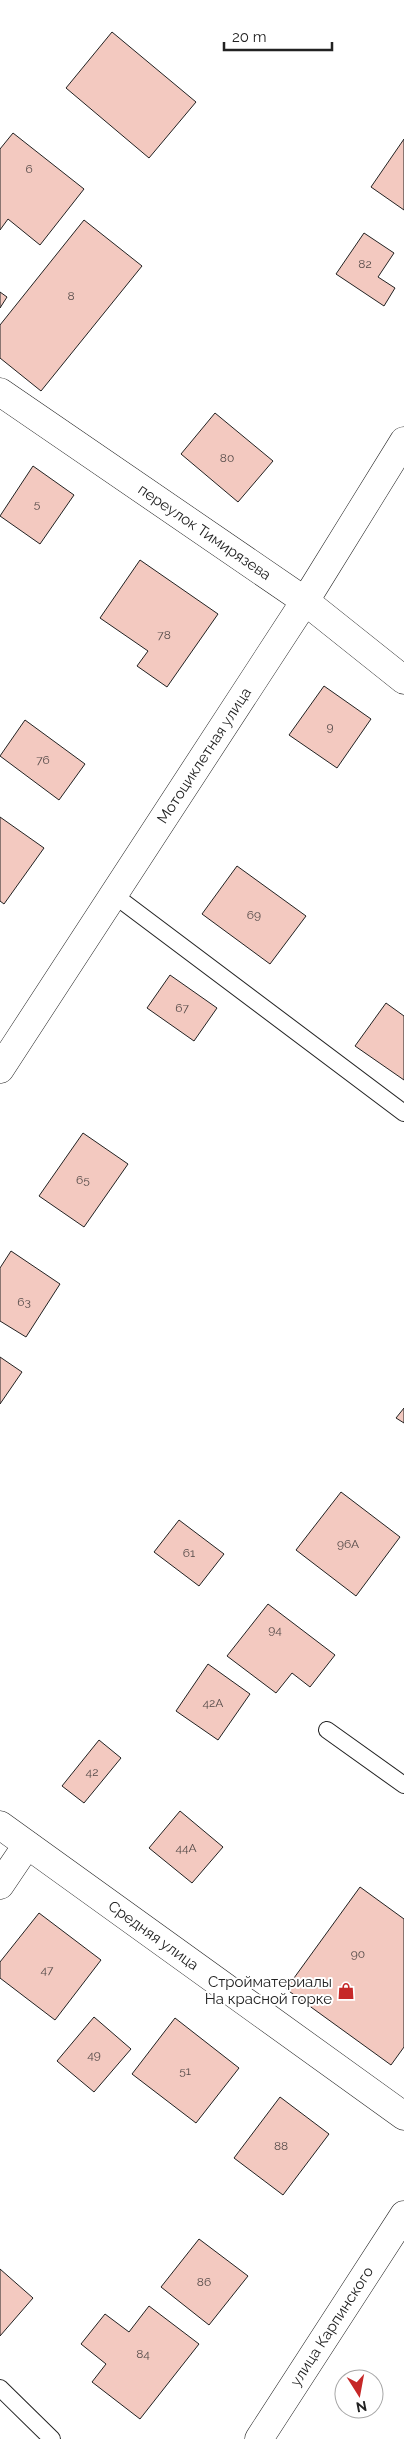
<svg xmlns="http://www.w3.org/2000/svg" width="404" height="2439" font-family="Raleway,sans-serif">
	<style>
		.building { fill: #f3c9c0; stroke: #222 }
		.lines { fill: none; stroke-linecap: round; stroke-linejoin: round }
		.lane-casing { stroke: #222; stroke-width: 18 }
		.street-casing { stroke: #222; stroke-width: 29 }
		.primary-casing { stroke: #222; stroke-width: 29 }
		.lane { stroke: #fff; stroke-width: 16 }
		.street { stroke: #fff; stroke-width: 28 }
		.primary { stroke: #fff; stroke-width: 28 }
		.labels { text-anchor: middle; stroke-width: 4; stroke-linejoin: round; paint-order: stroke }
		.number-label { font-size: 12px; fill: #564c4a }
		.street-label { font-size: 15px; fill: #222; stroke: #fff }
		.poi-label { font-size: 15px; fill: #222; stroke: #fff; text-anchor: end }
	</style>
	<rect width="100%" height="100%" fill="#fff"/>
	<g class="building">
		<path d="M 112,32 L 196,102 L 149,158 L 66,88 Z"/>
		<path d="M 13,133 L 84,189 L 40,245 L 8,219 L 0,230 L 0,149 Z"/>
		<path d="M 404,139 L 404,210 L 371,187 Z"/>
		<path d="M 84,220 L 142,266 L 41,391 L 0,358 L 0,325 Z"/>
		<path d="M 364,233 L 394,253 L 378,277 L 395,288 L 384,306 L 336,274 Z"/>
		<path d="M 0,292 L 7,297 L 0,308 Z"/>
		<path d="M 215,413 L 273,461 L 238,502 L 181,454 Z"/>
		<path d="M 33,466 L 74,495 L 40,544 L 0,516 Z"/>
		<path d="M 140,560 L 218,614 L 167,687 L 137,666 L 148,651 L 100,618 Z"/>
		<path d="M 324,686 L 371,719 L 337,768 L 289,735 Z"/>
		<path d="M 25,720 L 85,764 L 59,800 L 0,756 Z"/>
		<path d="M 0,817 L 44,848 L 4,904 L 0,901 Z"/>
		<path d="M 237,866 L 306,916 L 270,964 L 202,914 Z"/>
		<path d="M 170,975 L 217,1008 L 194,1041 L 147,1008 Z"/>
		<path d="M 386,1003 L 404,1016 L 404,1080 L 355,1046 Z"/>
		<path d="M 83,1133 L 128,1164 L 84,1227 L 39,1196 Z"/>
		<path d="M 11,1251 L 60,1284 L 26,1337 L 0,1321 L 0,1268 Z"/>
		<path d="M 0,1357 L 22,1372 L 0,1404 Z"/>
		<path d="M 404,1408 L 404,1423 L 396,1418 Z"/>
		<path d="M 341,1492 L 400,1537 L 356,1596 L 296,1550 Z"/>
		<path d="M 179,1520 L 224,1554 L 199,1586 L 154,1552 Z"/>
		<path d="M 268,1604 L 335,1655 L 310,1687 L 292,1673 L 276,1693 L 227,1656 Z"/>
		<path d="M 208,1664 L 250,1694 L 218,1740 L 176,1711 Z"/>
		<path d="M 99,1740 L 121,1758 L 84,1803 L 62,1786 Z"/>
		<path d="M 180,1811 L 223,1847 L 192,1883 L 149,1848 Z"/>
		<path d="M 360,1887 L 404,1919 L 404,2047 L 391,2065 L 286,1989 Z"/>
		<path d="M 39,1913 L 101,1960 L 55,2020 L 0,1978 L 0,1962 Z"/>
		<path d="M 94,2017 L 131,2049 L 94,2092 L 57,2061 Z"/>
		<path d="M 175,2018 L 239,2068 L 196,2123 L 132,2074 Z"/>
		<path d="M 280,2097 L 329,2134 L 283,2195 L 234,2158 Z"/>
		<path d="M 199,2239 L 248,2276 L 209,2325 L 161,2287 Z"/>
		<path d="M 0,2269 L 33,2298 L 0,2336 Z"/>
		<path d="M 149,2306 L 199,2344 L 140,2419 L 92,2382 L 106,2364 L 81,2344 L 105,2314 L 129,2332 Z"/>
	</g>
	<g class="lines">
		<g class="lane-casing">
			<g id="lane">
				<path d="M 114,895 L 404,1113"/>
				<path d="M 327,1730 L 404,1785"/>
				<path d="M 0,2388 L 52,2439"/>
			</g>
		</g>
		<g class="street-casing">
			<g id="street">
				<path id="s1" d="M 0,392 L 305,601 L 404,680"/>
				<path id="s2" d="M 0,1069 L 305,601 L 404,441"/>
				<path id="s3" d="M 0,1825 L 404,2116"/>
				<path d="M 0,1885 L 27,1845"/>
			</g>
		</g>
		<g class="primary-casing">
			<g id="primary">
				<path id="s4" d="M 259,2439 L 404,2215"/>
			</g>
		</g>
		<use href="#lane" class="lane"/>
		<use href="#street" class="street"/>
		<use href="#primary" class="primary"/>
	</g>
	<defs>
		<g id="shop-bare" transform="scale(1.35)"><path d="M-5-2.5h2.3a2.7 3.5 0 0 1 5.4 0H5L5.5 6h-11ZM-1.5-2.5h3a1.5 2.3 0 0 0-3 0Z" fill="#c62828" stroke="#fff" stroke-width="2.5" paint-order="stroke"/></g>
	</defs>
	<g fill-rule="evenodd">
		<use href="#shop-bare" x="346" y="1991"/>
	</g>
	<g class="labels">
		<g class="number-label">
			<text x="29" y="173">6</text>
			<text x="365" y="268">82</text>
			<text x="71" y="300">8</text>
			<text x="227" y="462">80</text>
			<text x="37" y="508">5</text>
			<text x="164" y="639">78</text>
			<text x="330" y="731">9</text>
			<text x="43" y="764">76</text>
			<text x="254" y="919">69</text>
			<text x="182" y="1012">67</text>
			<text x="83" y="1184">65</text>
			<text x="24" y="1306">63</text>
			<text x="348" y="1548">96А</text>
			<text x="189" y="1557">61</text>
			<text x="275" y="1634">94</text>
			<text x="213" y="1707">42А</text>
			<text x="92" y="1776">42</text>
			<text x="186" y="1852">44А</text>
			<text x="358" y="1958">90</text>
			<text x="47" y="1974">47</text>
			<text x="94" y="2059">49</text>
			<text x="185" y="2075">51</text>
			<text x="281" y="2150">88</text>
			<text x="204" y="2286">86</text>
			<text x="143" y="2358">84</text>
		</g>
		<g class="street-label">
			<text dy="5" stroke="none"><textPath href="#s1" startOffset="248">переулок Тимирязева</textPath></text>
			<text dy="5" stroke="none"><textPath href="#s2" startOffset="374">Мотоциклетная улица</textPath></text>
			<text dy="5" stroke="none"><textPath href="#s3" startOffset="189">Средняя улица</textPath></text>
			<text dy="5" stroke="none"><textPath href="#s4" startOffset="134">улица Карпинского</textPath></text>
		</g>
		<g class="poi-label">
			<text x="332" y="1987">Стройматериалы<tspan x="332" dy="17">На красной горке</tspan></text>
		</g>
	</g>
	<g transform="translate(359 2394) rotate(169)"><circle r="24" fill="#ffffff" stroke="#a7a7a7"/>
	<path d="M0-4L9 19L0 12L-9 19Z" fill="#c62828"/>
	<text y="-8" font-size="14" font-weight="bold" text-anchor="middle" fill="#222222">N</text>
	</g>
	<path d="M224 42v8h108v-8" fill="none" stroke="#222222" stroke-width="2.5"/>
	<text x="232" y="42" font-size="15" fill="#222222" stroke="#ffffff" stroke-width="4" paint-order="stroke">20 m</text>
</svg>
